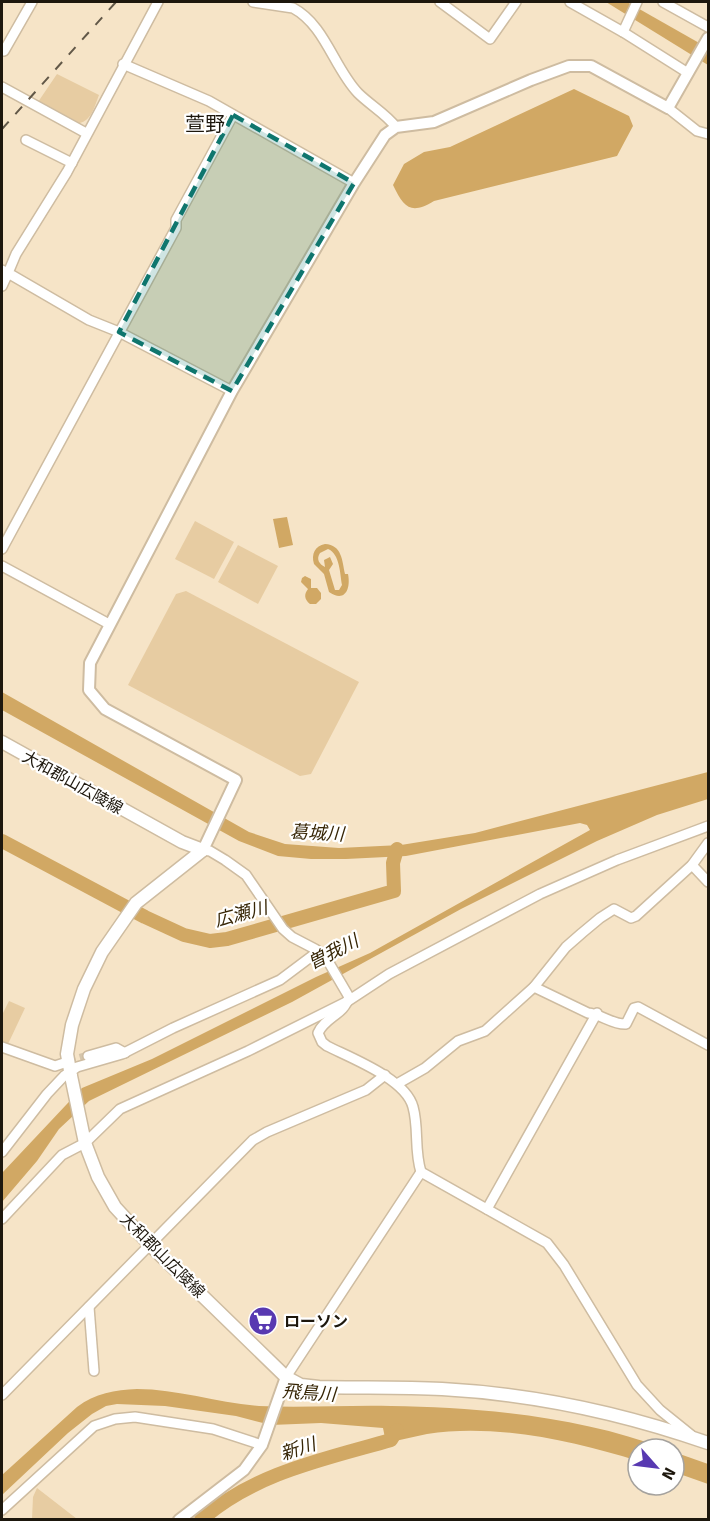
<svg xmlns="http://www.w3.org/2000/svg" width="710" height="1521" font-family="Signika,'Noto Sans JP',sans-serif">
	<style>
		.green { fill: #e7cca2 }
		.water { fill: #d1a864; fill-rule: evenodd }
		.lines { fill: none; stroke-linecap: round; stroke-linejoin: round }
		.river { stroke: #d1a864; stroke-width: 14 }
		.minor-tunnel { stroke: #d5c5ab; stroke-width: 9; stroke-dasharray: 9 4.5; stroke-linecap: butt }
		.minor-casing { stroke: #cebca1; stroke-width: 12 }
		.tertiary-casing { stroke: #cebca1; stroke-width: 14 }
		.secondary-casing { stroke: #cebca1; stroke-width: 15 }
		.minor { stroke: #fff; stroke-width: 9 }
		.tertiary { stroke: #fff; stroke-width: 10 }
		.secondary { stroke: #fff; stroke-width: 12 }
		.rail { stroke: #625848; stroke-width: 2; stroke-dasharray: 10 10; stroke-linecap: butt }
		.marked { fill: #0f766e; fill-opacity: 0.2; stroke: #0f766e; stroke-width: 4.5; stroke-dasharray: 12 8; stroke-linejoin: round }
		.labels { text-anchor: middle; stroke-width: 4.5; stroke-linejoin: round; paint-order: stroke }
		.street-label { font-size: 16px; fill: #1d170d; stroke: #fff }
		.poi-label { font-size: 16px; font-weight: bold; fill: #1d170d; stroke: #fff; text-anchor: start }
		.water-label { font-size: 18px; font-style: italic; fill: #372606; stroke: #fff }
		.quarter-label { font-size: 20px; fill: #1d170d; stroke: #fff }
	</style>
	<rect width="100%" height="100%" fill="#f6e4c7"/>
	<g class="green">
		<path d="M 57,74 L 99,95 C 94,108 90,126 73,123 L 38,102 Z"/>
		<path d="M 195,521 L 234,542 L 214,579 L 175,559 Z"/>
		<path d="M 238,545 L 278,566 L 258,604 L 218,582 Z"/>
		<path d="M 186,591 L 359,682 L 311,774 L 300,776 L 128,685 L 176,594 Z"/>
		<path d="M 9,1001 L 25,1008 L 8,1044 L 2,1042 L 2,1015 Z"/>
		<path d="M 37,1488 L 77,1519 L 78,1519 L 32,1519 L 33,1497 Z"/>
	</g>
	<g class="water">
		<path d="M 606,2 L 627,2 L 708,48 L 708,65 Z"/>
		<path d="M 574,89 L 629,116 L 633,126 L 617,156 L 434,201 C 411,215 404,208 393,185 L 404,164 L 424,152 L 450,147 Z"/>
		<path d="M 287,517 L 293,545 L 279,548 L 273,519 Z"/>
		<path d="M 325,544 C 342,545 342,560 345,574 L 348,574 C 351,589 345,603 329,592 L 324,574 L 314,564 C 311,554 315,546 325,544 ZM 328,549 C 340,554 340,574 342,585 L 339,590 L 335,590 L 329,570 L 333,564 L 330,557 L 324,560 L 325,567 C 319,564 316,559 320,553 Z"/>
		<path d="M 305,576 L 311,579 L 311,588 L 317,588 L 321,593 L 321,599 L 316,604 L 310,604 C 304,599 304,594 308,589 L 301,582 L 302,578 Z"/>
		<path d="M 2,692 L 249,832 L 285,844 L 339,848 L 401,845 L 475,833 L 708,772 L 708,799 L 657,815 L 597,841 L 461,909 L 292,1002 L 89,1101 L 59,1129 L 37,1161 L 2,1202 L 2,1173 L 82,1088 L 152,1059 L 316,977 L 370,953 L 590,830 L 587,825 L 580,823 L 406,856 L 346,859 L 311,859 L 278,856 L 239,841 L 2,710 Z"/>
		<path d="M 137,1389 C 178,1389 218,1403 259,1406 C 303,1408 347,1405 391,1406 C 479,1407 583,1417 665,1449 L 638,1449 L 638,1461 C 574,1441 494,1423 427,1434 C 413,1437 400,1440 386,1443 L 383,1428 L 321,1423 L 271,1425 L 236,1416 L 165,1406 L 117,1404 L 106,1406 L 92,1414 L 68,1433 L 2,1495 L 2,1475 L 77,1407 C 95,1393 115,1390 137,1389 Z"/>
		<path d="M 674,1452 L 708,1464 L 708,1484 L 674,1472 Z"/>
	</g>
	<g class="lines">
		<g class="river">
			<path d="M 2,841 L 145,917 L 184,935 L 210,941 L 227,939 L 394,891 L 393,863 L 397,849"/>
			<path d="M 201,1520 C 254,1473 325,1459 391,1440 L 397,1430"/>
		</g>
		<path class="minor-tunnel" d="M 67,1062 L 88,1056"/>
		<g class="minor-casing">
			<g id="minor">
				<path d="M 158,2 L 67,172 L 16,254 L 8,273 L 89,320 L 119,332 L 232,391"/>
				<path d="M 253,2 L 293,8 C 325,25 334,68 358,93 C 370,105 385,113 396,127"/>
				<path d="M 440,2 L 490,39 L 516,2"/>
				<path d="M 570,2 L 623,32 L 688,73"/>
				<path d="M 663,2 L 708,27"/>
				<path d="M 623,32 L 637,2"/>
				<path d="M 4,51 L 32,2"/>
				<path d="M 123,64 L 209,101 L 354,183"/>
				<path d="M 2,87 L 86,133"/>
				<path d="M 668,108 L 697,131 L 708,134"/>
				<path d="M 26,140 L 72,163"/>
				<path d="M 2,270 L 8,273 L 2,286"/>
				<path d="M 2,549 L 176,228 L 176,220 L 233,115"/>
				<path d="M 2,566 L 109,624"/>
				<path d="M 203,850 L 210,851 L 225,860 L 246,875 L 283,929 L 292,937 L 315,949 L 325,956 L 349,997 C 344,1015 325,1017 318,1033 L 322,1042 L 327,1046 C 351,1058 406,1079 413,1107 C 419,1128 414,1150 421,1172"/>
				<path d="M 692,865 L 708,882"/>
				<path d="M 534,987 L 588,1013 C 601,1014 613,1025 626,1024 L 634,1008 L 638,1007 L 708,1045"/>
				<path d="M 2,1047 L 55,1066 L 67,1062"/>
				<path d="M 88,1056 L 116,1048 L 125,1053"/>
				<path d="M 397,1084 L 425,1068 L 458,1041 L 485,1031 L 534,987 L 566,947 L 582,933 L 600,918 L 614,909 L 631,918 L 636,916 L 692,865 L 708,843"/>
				<path d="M 2,1152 L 47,1094 L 64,1076 L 77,1067 L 122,1054 L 173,1028 L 280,980 L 312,956 L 325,956"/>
				<path d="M 487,1209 L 597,1013"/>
				<path d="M 2,1219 L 62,1155 L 85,1143 L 120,1109 L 248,1051 L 348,1001 L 389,974 L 540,894 L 617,860 L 708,826"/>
				<path d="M 89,1307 L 94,1371"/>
				<path d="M 286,1377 L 421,1172 L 547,1243 L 564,1265 L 637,1385 L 660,1410 L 691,1435"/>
				<path d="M 2,1395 L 253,1140 L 267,1132 L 366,1090 L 385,1075"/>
				<path d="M 2,1510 L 94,1426 L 115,1419 L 135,1417 L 213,1429 L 262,1445"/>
			</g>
		</g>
		<g class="tertiary-casing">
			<g id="tertiary">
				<path d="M 203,850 L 236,780 L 105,709 L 89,690 L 90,663 L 232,391 L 354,183 L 385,135 L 396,127 L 434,122 L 531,80 L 569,66 L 591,66 L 668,108 L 708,38"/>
				<path d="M 179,1520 L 244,1470 L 262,1445 L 286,1377"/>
			</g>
		</g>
		<g class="secondary-casing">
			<g id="secondary">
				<path d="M 2,742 L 182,842 L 203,850"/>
				<path d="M 203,850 L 136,903 L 102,952 L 84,989 L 72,1025 L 67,1054 L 71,1076 L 85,1143 L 98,1177 L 115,1207 L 150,1245 L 286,1377 L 301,1385 L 319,1387 C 360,1388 401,1387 442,1389 C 533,1394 622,1413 708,1443"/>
			</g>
		</g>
		<use href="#minor" class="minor"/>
		<use href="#tertiary" class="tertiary"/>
		<use href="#secondary" class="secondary"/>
		<path class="rail" d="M 2,129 L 116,2"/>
	</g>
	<path class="marked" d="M 233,115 L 354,183 L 232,391 L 119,332 Z"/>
	<defs>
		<g id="supermarket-disc" transform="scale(1.5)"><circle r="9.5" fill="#5839b1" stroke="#fff"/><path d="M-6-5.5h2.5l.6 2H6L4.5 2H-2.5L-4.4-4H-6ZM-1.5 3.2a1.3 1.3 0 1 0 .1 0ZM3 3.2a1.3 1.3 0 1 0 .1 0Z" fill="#fff"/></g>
	</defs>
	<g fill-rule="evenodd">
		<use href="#supermarket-disc" x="263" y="1321"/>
	</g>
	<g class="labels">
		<g class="street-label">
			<text transform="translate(73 782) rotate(29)" y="6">大和郡山広陵線</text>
			<text transform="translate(163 1255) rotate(45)" y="6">大和郡山広陵線</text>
		</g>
		<g class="poi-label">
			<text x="284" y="1327">ローソン</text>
		</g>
		<g class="water-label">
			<text transform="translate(317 833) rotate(3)" y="6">葛城川</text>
			<text transform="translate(241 914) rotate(-15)" y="6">広瀬川</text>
			<text transform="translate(333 952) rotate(-27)" y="6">曽我川</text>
			<text transform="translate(309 1393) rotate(4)" y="6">飛鳥川</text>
			<text transform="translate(298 1449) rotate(-18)" y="6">新川</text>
		</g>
		<g class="quarter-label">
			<text x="205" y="131">萱野</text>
		</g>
	</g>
	<rect width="710" height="1521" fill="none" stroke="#1d170d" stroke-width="6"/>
	<g transform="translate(656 1467) rotate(118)"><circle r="28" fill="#ffffff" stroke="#a5a29e" stroke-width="1.5"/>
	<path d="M0-4.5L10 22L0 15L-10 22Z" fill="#5839b1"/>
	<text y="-9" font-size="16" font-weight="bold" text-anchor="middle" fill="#1d170d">N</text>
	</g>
</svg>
